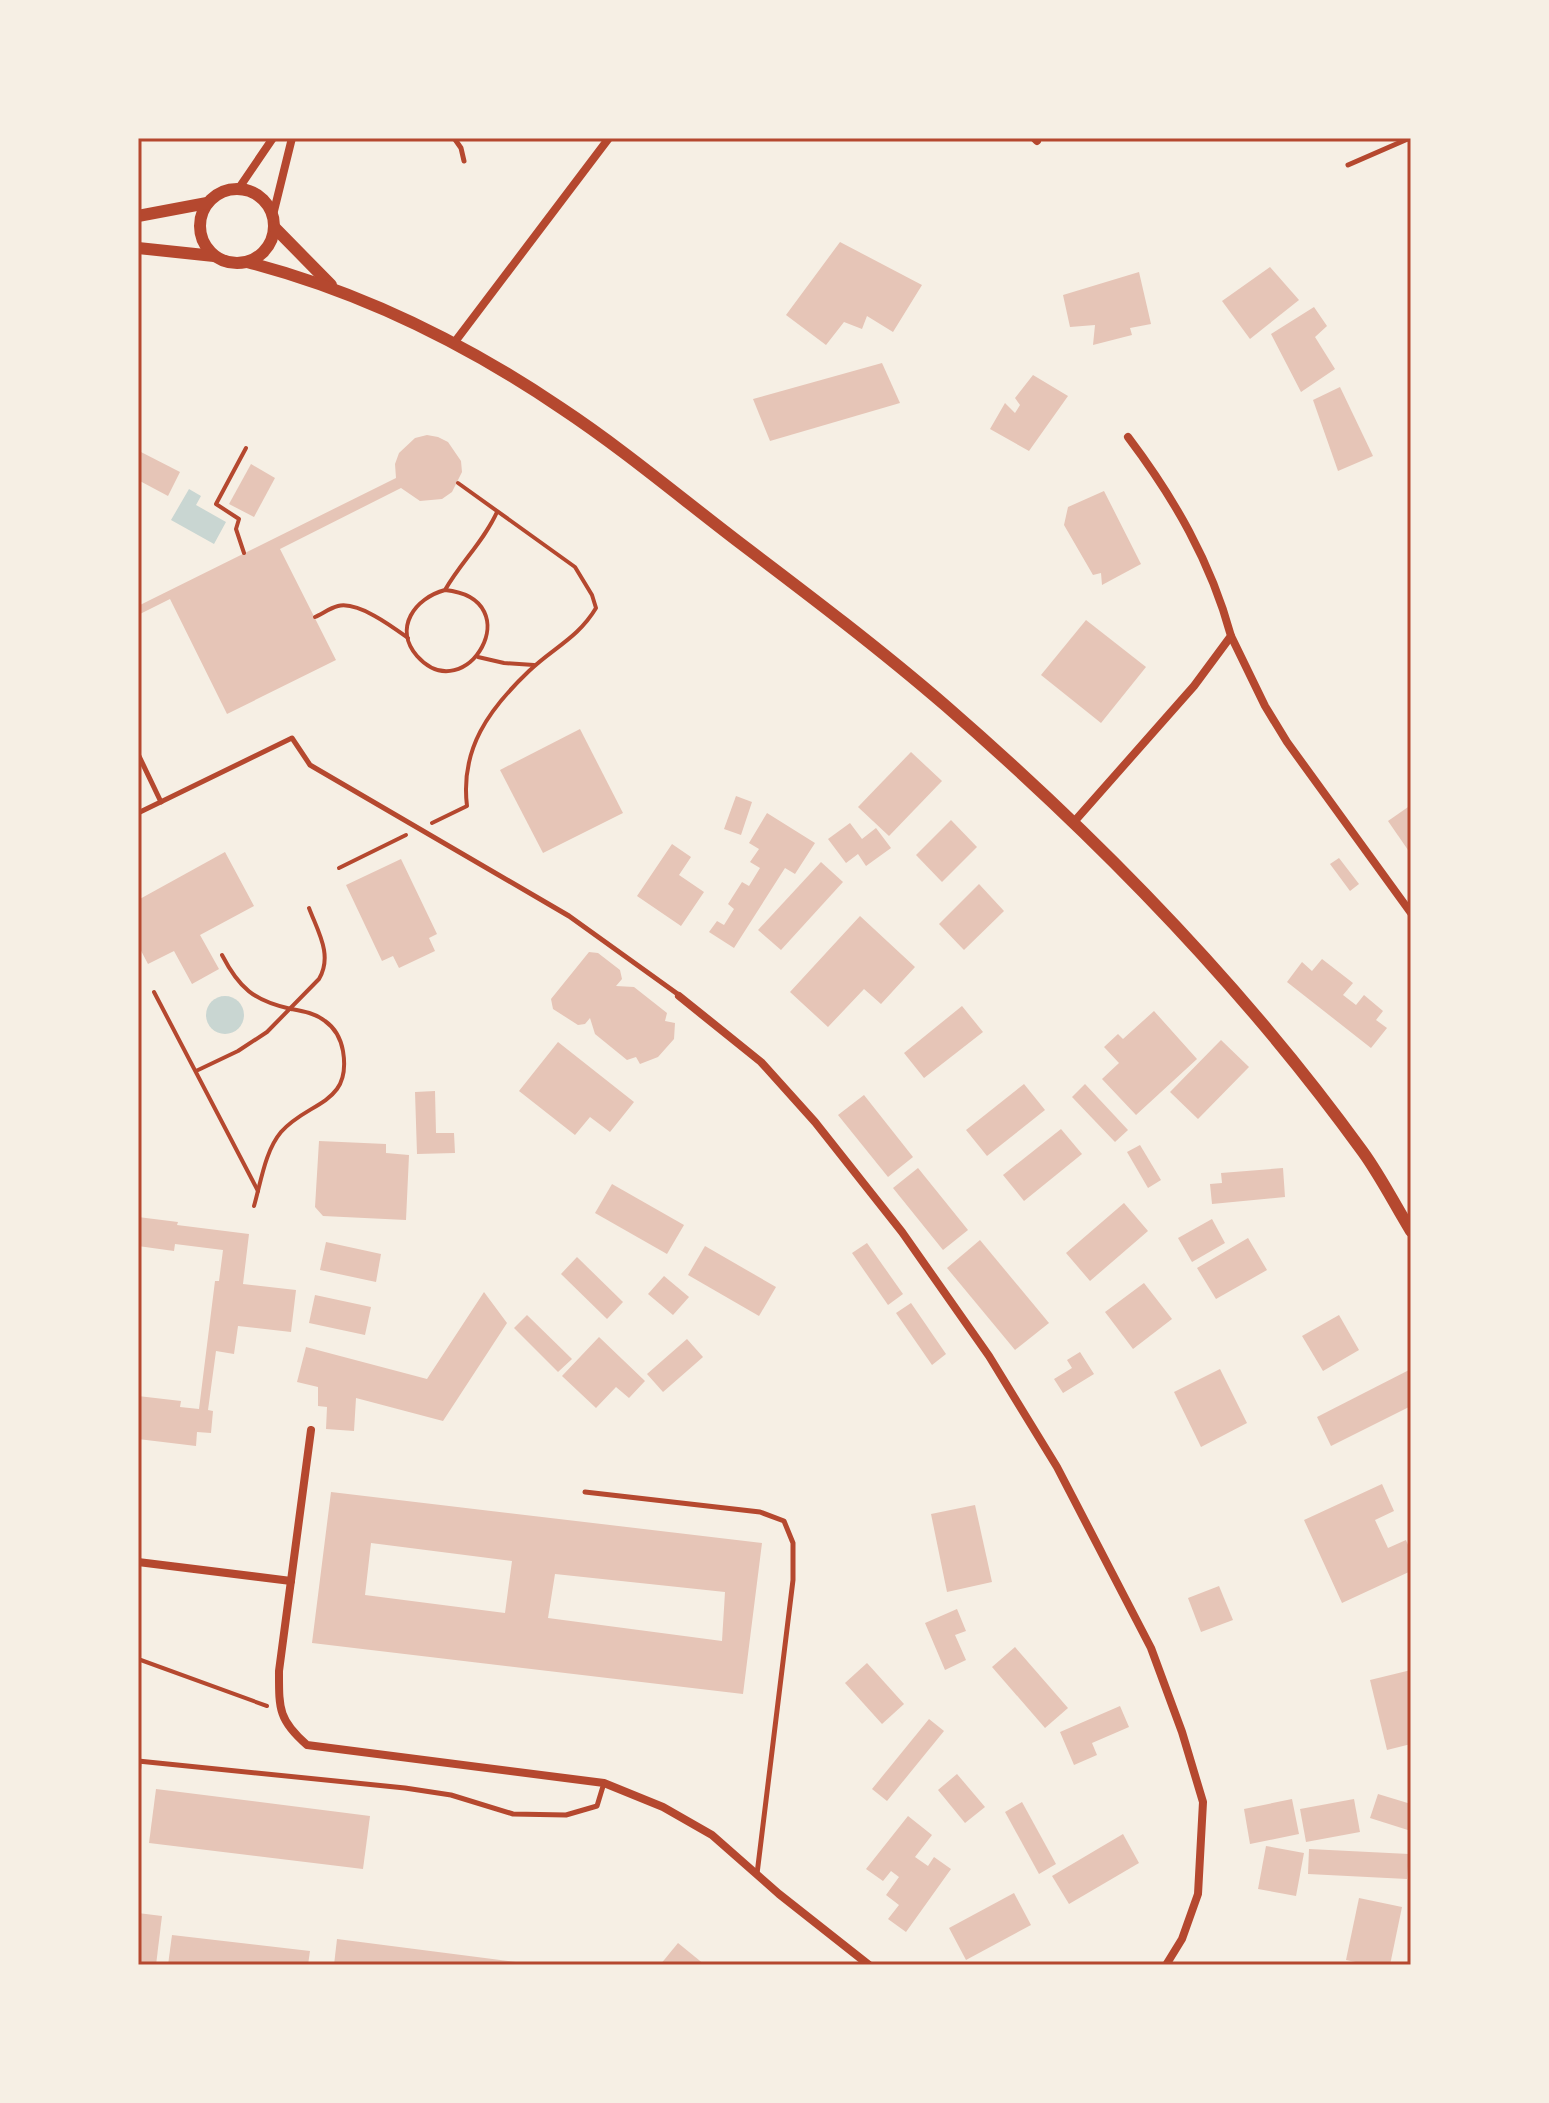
<svg xmlns="http://www.w3.org/2000/svg" width="1549" height="2103" font-family="'Fira Sans Condensed',sans-serif">
	<style>
		.water { fill: #c9d6d2 }
		.building { fill: #e6c5b7; fill-rule: evenodd }
		.lines { fill: none; stroke-linecap: round; stroke-linejoin: round }
		.path { stroke: #b5482f; stroke-width: 4 }
		.service { stroke: #b5482f; stroke-width: 5 }
		.minor { stroke: #b5482f; stroke-width: 8 }
		.tertiary { stroke: #b5482f; stroke-width: 12 }
		.neatline { fill: none; stroke: #b5482f; stroke-width: 3 }
	</style>
	<rect width="100%" height="100%" fill="#f6efe4"/>
	<g class="water">
		<path d="M 189,489 L 201,496 L 196,505 L 226,522 L 214,544 L 171,520 Z"/>
		<circle cx="225" cy="1015" r="19"/>
	</g>
	<g class="building">
		<path d="M 840,242 L 922,285 L 893,332 L 867,316 L 862,329 L 844,322 L 826,345 L 786,315 Z"/>
		<path d="M 1270,267 L 1299,300 L 1250,339 L 1222,301 Z"/>
		<path d="M 1139,272 L 1151,324 L 1130,328 L 1132,335 L 1093,345 L 1095,325 L 1070,327 L 1063,295 Z"/>
		<path d="M 1314,307 L 1327,326 L 1315,337 L 1335,369 L 1301,392 L 1271,334 Z"/>
		<path d="M 882,363 L 900,403 L 770,441 L 753,399 Z"/>
		<path d="M 1033,375 L 1068,396 L 1029,451 L 990,429 L 1005,403 L 1015,413 L 1020,405 L 1015,398 Z"/>
		<path d="M 1340,387 L 1373,456 L 1338,471 L 1313,400 Z"/>
		<path d="M 427,435 L 438,437 L 448,442 L 461,461 L 462,472 L 452,492 L 442,499 L 420,501 L 401,488 L 280,549 L 336,660 L 227,714 L 170,599 L 138,615 L 138,606 L 396,478 L 395,464 L 399,453 L 415,438 Z"/>
		<path d="M 139,451 L 180,472 L 168,496 L 138,480 Z"/>
		<path d="M 251,464 L 275,478 L 254,517 L 229,504 Z"/>
		<path d="M 1104,491 L 1141,564 L 1102,585 L 1101,573 L 1093,575 L 1064,525 L 1068,507 Z"/>
		<path d="M 1086,620 L 1146,667 L 1101,723 L 1041,675 Z"/>
		<path d="M 580,729 L 623,813 L 543,853 L 500,770 Z"/>
		<path d="M 911,752 L 942,781 L 889,836 L 858,807 Z"/>
		<path d="M 736,796 L 752,802 L 741,835 L 724,829 Z"/>
		<path d="M 1411,805 L 1411,848 L 1408,850 L 1388,821 Z"/>
		<path d="M 767,813 L 815,843 L 795,874 L 785,868 L 734,948 L 709,932 L 717,921 L 724,925 L 734,909 L 728,904 L 742,882 L 749,886 L 760,868 L 750,862 L 759,849 L 749,843 Z"/>
		<path d="M 951,820 L 977,847 L 942,882 L 916,855 Z"/>
		<path d="M 850,823 L 862,839 L 876,828 L 891,848 L 866,866 L 858,854 L 846,863 L 828,839 Z"/>
		<path d="M 672,844 L 691,857 L 679,875 L 704,892 L 681,926 L 637,896 Z"/>
		<path d="M 225,852 L 254,906 L 200,935 L 219,969 L 192,984 L 174,951 L 148,964 L 138,945 L 138,900 Z"/>
		<path d="M 1339,858 L 1359,884 L 1350,891 L 1330,864 Z"/>
		<path d="M 401,859 L 437,934 L 429,938 L 435,951 L 399,968 L 393,956 L 382,961 L 346,885 Z"/>
		<path d="M 821,862 L 843,882 L 781,950 L 758,930 Z"/>
		<path d="M 979,884 L 1004,911 L 964,950 L 939,924 Z"/>
		<path d="M 860,916 L 915,967 L 881,1004 L 864,989 L 828,1027 L 790,992 Z"/>
		<path d="M 589,952 L 598,953 L 620,970 L 622,979 L 616,986 L 634,987 L 667,1013 L 665,1021 L 675,1023 L 674,1039 L 658,1057 L 640,1064 L 636,1057 L 627,1060 L 595,1034 L 590,1018 L 585,1024 L 578,1025 L 553,1009 L 551,999 Z"/>
		<path d="M 1322,959 L 1353,983 L 1343,995 L 1356,1005 L 1364,995 L 1383,1011 L 1376,1020 L 1387,1028 L 1371,1048 L 1287,982 L 1302,962 L 1312,971 Z"/>
		<path d="M 962,1006 L 983,1032 L 924,1078 L 904,1053 Z"/>
		<path d="M 1154,1011 L 1197,1059 L 1136,1115 L 1102,1079 L 1119,1063 L 1104,1047 L 1118,1034 L 1123,1039 Z"/>
		<path d="M 1221,1040 L 1249,1067 L 1198,1119 L 1170,1092 Z"/>
		<path d="M 558,1042 L 634,1102 L 610,1132 L 590,1117 L 575,1135 L 519,1091 Z"/>
		<path d="M 1024,1084 L 1045,1110 L 987,1156 L 966,1130 Z"/>
		<path d="M 1085,1084 L 1128,1130 L 1115,1142 L 1072,1097 Z"/>
		<path d="M 435,1091 L 436,1133 L 454,1133 L 455,1153 L 417,1154 L 415,1092 Z"/>
		<path d="M 864,1095 L 913,1157 L 888,1177 L 838,1115 Z"/>
		<path d="M 1061,1129 L 1082,1154 L 1024,1201 L 1003,1175 Z"/>
		<path d="M 319,1141 L 386,1144 L 386,1153 L 409,1155 L 406,1220 L 323,1216 L 315,1207 Z"/>
		<path d="M 1140,1145 L 1161,1180 L 1148,1188 L 1127,1152 Z"/>
		<path d="M 918,1168 L 968,1230 L 943,1250 L 893,1188 Z"/>
		<path d="M 1283,1168 L 1285,1197 L 1212,1204 L 1210,1184 L 1222,1183 L 1221,1173 Z"/>
		<path d="M 612,1184 L 684,1225 L 667,1254 L 595,1213 Z"/>
		<path d="M 1124,1203 L 1148,1231 L 1090,1281 L 1066,1253 Z"/>
		<path d="M 138,1217 L 178,1222 L 177,1225 L 249,1234 L 243,1284 L 296,1290 L 291,1332 L 238,1326 L 234,1354 L 216,1351 L 208,1410 L 213,1411 L 211,1433 L 197,1432 L 196,1446 L 138,1439 L 138,1396 L 181,1401 L 180,1407 L 199,1409 L 215,1281 L 219,1281 L 223,1250 L 175,1244 L 174,1251 L 138,1246 Z"/>
		<path d="M 1212,1219 L 1225,1243 L 1192,1262 L 1178,1238 Z"/>
		<path d="M 1248,1238 L 1267,1270 L 1216,1299 L 1197,1268 Z"/>
		<path d="M 980,1240 L 1049,1323 L 1015,1350 L 947,1268 Z"/>
		<path d="M 326,1242 L 381,1254 L 376,1282 L 320,1270 Z"/>
		<path d="M 867,1243 L 903,1294 L 888,1305 L 852,1253 Z"/>
		<path d="M 705,1246 L 776,1287 L 759,1316 L 688,1275 Z"/>
		<path d="M 577,1257 L 623,1302 L 607,1319 L 561,1274 Z"/>
		<path d="M 664,1276 L 689,1297 L 673,1315 L 648,1294 Z"/>
		<path d="M 1144,1283 L 1172,1319 L 1133,1349 L 1105,1312 Z"/>
		<path d="M 484,1292 L 507,1323 L 443,1421 L 356,1398 L 354,1431 L 326,1429 L 327,1407 L 318,1406 L 318,1387 L 297,1382 L 306,1347 L 427,1379 Z"/>
		<path d="M 315,1295 L 371,1307 L 365,1335 L 309,1323 Z"/>
		<path d="M 911,1303 L 946,1354 L 932,1365 L 896,1313 Z"/>
		<path d="M 527,1315 L 572,1359 L 558,1372 L 514,1328 Z"/>
		<path d="M 1339,1315 L 1359,1350 L 1323,1371 L 1302,1336 Z"/>
		<path d="M 599,1337 L 645,1381 L 629,1398 L 616,1387 L 596,1408 L 562,1376 Z"/>
		<path d="M 687,1339 L 703,1357 L 663,1392 L 647,1374 Z"/>
		<path d="M 1080,1352 L 1094,1374 L 1063,1393 L 1054,1379 L 1072,1368 L 1067,1360 Z"/>
		<path d="M 1220,1369 L 1247,1423 L 1201,1447 L 1174,1392 Z"/>
		<path d="M 1411,1369 L 1411,1406 L 1331,1446 L 1317,1417 Z"/>
		<path d="M 1382,1484 L 1394,1511 L 1375,1520 L 1388,1548 L 1406,1540 L 1411,1552 L 1411,1571 L 1342,1603 L 1304,1520 Z"/>
		<path d="M 331,1492 L 762,1543 L 743,1694 L 312,1643 ZM 371,1543 L 512,1561 L 505,1613 L 365,1595 ZM 555,1574 L 725,1592 L 722,1641 L 548,1618 Z"/>
		<path d="M 975,1505 L 992,1582 L 947,1592 L 931,1514 Z"/>
		<path d="M 1219,1586 L 1233,1620 L 1201,1632 L 1188,1598 Z"/>
		<path d="M 957,1609 L 966,1631 L 955,1635 L 966,1660 L 945,1670 L 925,1623 Z"/>
		<path d="M 1015,1647 L 1068,1708 L 1045,1728 L 992,1667 Z"/>
		<path d="M 867,1663 L 904,1704 L 882,1724 L 845,1683 Z"/>
		<path d="M 1411,1670 L 1411,1744 L 1387,1750 L 1370,1680 Z"/>
		<path d="M 1120,1706 L 1129,1727 L 1092,1743 L 1097,1755 L 1074,1765 L 1060,1732 Z"/>
		<path d="M 929,1719 L 944,1731 L 887,1801 L 872,1789 Z"/>
		<path d="M 957,1774 L 985,1807 L 965,1823 L 938,1790 Z"/>
		<path d="M 156,1789 L 370,1816 L 363,1869 L 149,1843 Z"/>
		<path d="M 1378,1794 L 1411,1804 L 1411,1831 L 1370,1818 Z"/>
		<path d="M 1292,1799 L 1299,1834 L 1250,1844 L 1244,1809 Z"/>
		<path d="M 1354,1799 L 1360,1832 L 1306,1842 L 1300,1809 Z"/>
		<path d="M 1022,1802 L 1056,1864 L 1039,1874 L 1005,1812 Z"/>
		<path d="M 908,1816 L 932,1835 L 915,1857 L 928,1866 L 934,1857 L 951,1869 L 906,1932 L 888,1919 L 899,1905 L 886,1895 L 899,1877 L 891,1871 L 883,1881 L 866,1869 Z"/>
		<path d="M 1123,1834 L 1139,1863 L 1069,1904 L 1052,1876 Z"/>
		<path d="M 1266,1846 L 1304,1853 L 1296,1896 L 1258,1889 Z"/>
		<path d="M 1309,1849 L 1409,1854 L 1407,1879 L 1308,1874 Z"/>
		<path d="M 1014,1893 L 1031,1925 L 966,1960 L 949,1928 Z"/>
		<path d="M 1359,1898 L 1402,1907 L 1390,1965 L 1370,1965 L 1346,1960 Z"/>
		<path d="M 138,1913 L 162,1916 L 156,1965 L 138,1965 Z"/>
		<path d="M 172,1935 L 310,1951 L 308,1965 L 168,1965 Z"/>
		<path d="M 337,1939 L 524,1963 L 524,1965 L 334,1965 Z"/>
		<path d="M 678,1943 L 705,1965 L 660,1965 Z"/>
	</g>
	<g class="lines">
		<g class="path">
			<path d="M 244,553 L 236,529 L 239,519 L 216,504 L 246,448"/>
			<path d="M 445,590 C 532,599 466,711 417,656 C 393,628 415,598 445,590 C 461,562 484,541 497,512"/>
			<path d="M 315,617 C 322,614 330,608 338,606 C 358,601 393,627 408,638"/>
			<path d="M 478,657 L 504,663 L 534,665"/>
			<path d="M 432,823 L 467,806 C 460,749 489,709 529,671 C 553,648 578,638 596,608 L 592,595 L 575,567 L 458,483"/>
			<path d="M 339,868 L 406,835"/>
			<path d="M 222,955 C 239,988 254,1001 291,1009 C 302,1011 315,1013 325,1021 C 335,1028 341,1040 343,1051 C 352,1105 308,1101 281,1132 C 265,1151 261,1182 254,1206"/>
			<path d="M 154,992 L 258,1191"/>
			<path d="M 196,1071 L 238,1051 L 267,1032 L 319,979 C 333,955 318,932 309,908"/>
			<path d="M 138,1659 L 267,1706"/>
		</g>
		<g class="service">
			<path d="M 454,138 L 461,148 L 464,161"/>
			<path d="M 1348,165 L 1410,138"/>
			<path d="M 138,754 L 161,802"/>
			<path d="M 138,813 L 292,738 L 310,765 L 569,916 L 679,995"/>
			<path d="M 585,1492 L 760,1512 L 784,1521 L 793,1543 L 793,1580 L 757,1874"/>
			<path d="M 138,1761 L 405,1788 L 451,1795 L 513,1814 L 566,1815 L 597,1806 L 604,1783"/>
			<path d="M 138,1779 L 139,1761"/>
		</g>
		<g class="minor">
			<path d="M 1034,138 L 1037,141"/>
			<path d="M 239,188 L 273,138"/>
			<path d="M 273,215 L 292,138"/>
			<path d="M 454,343 L 609,138"/>
			<path d="M 1231,636 L 1265,706 L 1287,742 L 1411,913"/>
			<path d="M 1073,823 L 1194,686 L 1231,636 C 1211,562 1174,498 1128,437"/>
			<path d="M 679,996 L 761,1062 L 815,1122 L 902,1232 L 989,1356 L 1057,1467 L 1151,1648 L 1182,1732 L 1203,1802 L 1198,1894 L 1182,1939 L 1166,1965"/>
			<path d="M 311,1430 L 279,1671 C 279,1708 278,1720 307,1745 L 604,1783 L 663,1807 L 712,1835 L 779,1894 L 869,1965"/>
			<path d="M 138,1562 L 291,1581"/>
		</g>
		<g class="tertiary">
			<circle cx="237" cy="226" r="37"/>
			<path d="M 138,216 L 207,203"/>
			<path d="M 274,227 L 331,285"/>
			<path d="M 138,248 L 214,256"/>
			<path d="M 247,262 C 359,291 465,343 561,408 C 623,449 681,498 740,543 C 810,596 880,649 946,706 C 1100,840 1244,987 1363,1152 C 1381,1177 1395,1205 1411,1231"/>
		</g>
	</g>
	<rect width="1549" height="2103" fill="none" stroke="#f6efe4" stroke-width="280"/>
	<rect x="140" y="140" width="1269" height="1823" class="neatline"/>
</svg>
